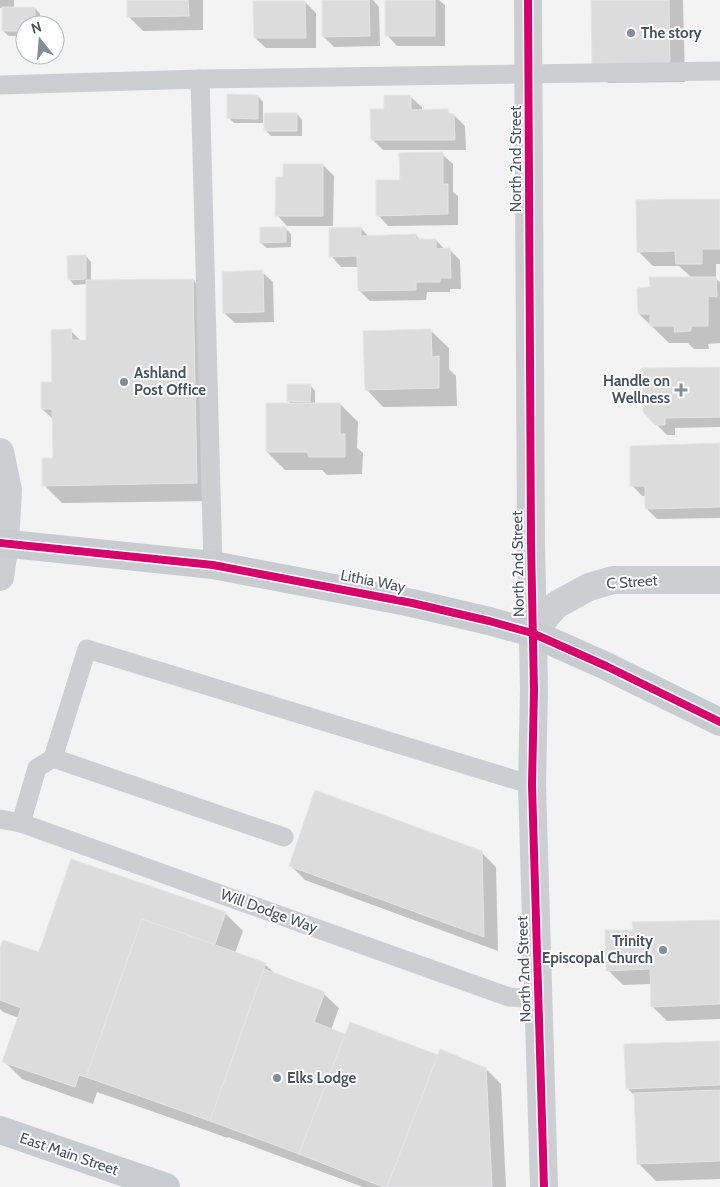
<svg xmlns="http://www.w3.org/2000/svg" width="720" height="1187" font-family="Cabin,sans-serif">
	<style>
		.shadow { fill: #0003 }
		.building { fill: #dcdcdd; stroke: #e5e5e6 }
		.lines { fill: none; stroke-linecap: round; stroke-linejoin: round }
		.service { stroke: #ccced2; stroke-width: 19 }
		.minor { stroke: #ccced2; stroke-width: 28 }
		.tertiary { stroke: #ccced2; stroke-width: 28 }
		.primary { stroke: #c8ccd0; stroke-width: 28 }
		.cycleway-casing { stroke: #fff; stroke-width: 11 }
		.cycleway { stroke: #d6006c; stroke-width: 8 }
		.poi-dot { fill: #848c94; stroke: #fff; stroke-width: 2 }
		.labels { text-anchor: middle; stroke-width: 4; stroke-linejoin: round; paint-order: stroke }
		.poi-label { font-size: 15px; font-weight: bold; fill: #485461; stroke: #fff; text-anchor: start }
		.street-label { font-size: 15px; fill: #485461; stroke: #fff }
	</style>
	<rect width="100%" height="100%" fill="#f3f3f3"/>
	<g class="shadow">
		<path d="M 0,0 L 14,0 L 14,8 L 35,8 L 40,14 L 40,25 L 25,25 L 25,36 L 9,36 L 3,31 L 3,8 L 0,8 Z"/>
		<path d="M 128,0 L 203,0 L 203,30 L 143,31 L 128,16 Z"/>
		<path d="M 323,0 L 373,0 L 379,7 L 380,46 L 334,47 L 324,37 Z"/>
		<path d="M 386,0 L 439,0 L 445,5 L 445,46 L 397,46 L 387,35 Z"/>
		<path d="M 592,0 L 683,0 L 685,82 L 608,83 L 593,68 Z"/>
		<path d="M 305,2 L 316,13 L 316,48 L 266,48 L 255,38 Z"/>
		<path d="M 258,96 L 263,102 L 263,123 L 234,123 L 228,117 Z"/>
		<path d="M 411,97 L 422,107 L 422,111 L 447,111 L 452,115 L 454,115 L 465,126 L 466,150 L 383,150 L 372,139 L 385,110 Z"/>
		<path d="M 297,114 L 302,120 L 302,136 L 271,136 L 265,130 Z"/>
		<path d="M 442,154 L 453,164 L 453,192 L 458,196 L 458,225 L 388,226 L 378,215 L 401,181 Z"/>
		<path d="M 323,165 L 334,176 L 333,226 L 287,226 L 277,215 L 284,178 Z"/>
		<path d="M 720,200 L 720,264 L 716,264 L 716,279 L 720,282 L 720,343 L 708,344 L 709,349 L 694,349 L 688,343 L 669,343 L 639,314 L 651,288 L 692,278 L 679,266 L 653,266 L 638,251 Z"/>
		<path d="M 285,228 L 291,234 L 291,247 L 267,248 L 261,243 Z"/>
		<path d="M 361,228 L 369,237 L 416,235 L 421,241 L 436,240 L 445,250 L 450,250 L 460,260 L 461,289 L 450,289 L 450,292 L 427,292 L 426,300 L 370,301 L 359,290 L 358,267 L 341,267 L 331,256 Z"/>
		<path d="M 86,256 L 91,262 L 91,281 L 193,280 L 211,298 L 214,501 L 62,503 L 44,485 L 55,459 L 54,420 L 42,409 L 53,383 L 71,331 L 81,341 L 87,341 L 87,284 L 74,285 L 69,279 Z"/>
		<path d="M 262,272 L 273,282 L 274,322 L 235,323 L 224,313 Z"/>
		<path d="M 431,331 L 449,348 L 449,369 L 456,376 L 457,406 L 383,407 L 366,389 Z"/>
		<path d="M 720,368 L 720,427 L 675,428 L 675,435 L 667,435 L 656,424 Z"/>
		<path d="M 310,385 L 315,391 L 315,404 L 340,404 L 358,422 L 357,448 L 363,453 L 362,474 L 327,475 L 322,470 L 285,470 L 267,452 L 291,404 L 288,401 Z"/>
		<path d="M 720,445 L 720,518 L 657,519 L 646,508 L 646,496 L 642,496 L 632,485 Z"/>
		<path d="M 481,852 L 496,867 L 498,951 L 305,880 L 290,865 Z"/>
		<path d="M 72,861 L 225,913 L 243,931 L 235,953 L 265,964 L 276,975 L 324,994 L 339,1008 L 331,1030 L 346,1035 L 486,1069 L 501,1084 L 506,1187 L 363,1187 L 228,1137 L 228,1138 L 97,1092 L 93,1104 L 22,1079 L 4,1061 L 19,1018 L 3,1012 L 0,1009 L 0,952 L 39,954 Z"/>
		<path d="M 720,921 L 720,1019 L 667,1021 L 652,1006 L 651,984 L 623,985 L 608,970 L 634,931 Z"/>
		<path d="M 720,1042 L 720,1179 L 656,1181 L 638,1163 L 636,1097 L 627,1088 Z"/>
	</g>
	<g class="building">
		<path d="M 127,0 L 188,0 L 189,16 L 127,17 Z"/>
		<path d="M 322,0 L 369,0 L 370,36 L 322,37 Z"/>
		<rect x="385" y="0" width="50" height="36"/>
		<path d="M 591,0 L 669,0 L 670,67 L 592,69 Z"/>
		<path d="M 253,1 L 305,1 L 306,38 L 254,38 Z"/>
		<path d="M 2,7 L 35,7 L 35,25 L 25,25 L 25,31 L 2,31 Z"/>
		<path d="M 227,94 L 258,95 L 258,119 L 227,118 Z"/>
		<path d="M 384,95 L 411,95 L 411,110 L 448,109 L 448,114 L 454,114 L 455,140 L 371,140 L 370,109 L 384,109 Z"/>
		<rect x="264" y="113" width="33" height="18"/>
		<path d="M 443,152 L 443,184 L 448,184 L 448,214 L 376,216 L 376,180 L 400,180 L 399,153 Z"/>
		<path d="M 283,164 L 323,164 L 323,216 L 275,216 L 276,177 L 283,177 Z"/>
		<path d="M 700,199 L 720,199 L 720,249 L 702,249 L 702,264 L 676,264 L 675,251 L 637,252 L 636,200 Z"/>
		<path d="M 260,227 L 286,227 L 286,242 L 260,243 Z"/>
		<path d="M 361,227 L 361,236 L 416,234 L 416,239 L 436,239 L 436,249 L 450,248 L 451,278 L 440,278 L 440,282 L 416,282 L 416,290 L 358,291 L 357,256 L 329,257 L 329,228 Z"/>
		<path d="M 86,255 L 86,279 L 68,280 L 67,256 Z"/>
		<path d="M 263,270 L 264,312 L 223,313 L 222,272 Z"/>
		<path d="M 649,277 L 716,277 L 717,297 L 708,296 L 708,326 L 691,326 L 691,331 L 674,332 L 675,326 L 650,326 L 650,314 L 638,314 L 637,289 L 638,288 L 650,287 Z"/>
		<path d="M 193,279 L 197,483 L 42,486 L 42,458 L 53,458 L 52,409 L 41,409 L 41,382 L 52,382 L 51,330 L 71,329 L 72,340 L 86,340 L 86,280 Z"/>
		<path d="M 431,329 L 432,357 L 439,356 L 439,388 L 365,390 L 363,331 Z"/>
		<path d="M 720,367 L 720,417 L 665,418 L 665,425 L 655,425 L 643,412 L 642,368 Z"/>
		<path d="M 287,384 L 311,384 L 310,402 L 287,401 Z"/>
		<path d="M 266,403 L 340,403 L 340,434 L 345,434 L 345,457 L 309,457 L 307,452 L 266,452 Z"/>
		<path d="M 720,443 L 720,507 L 645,509 L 645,486 L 630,486 L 630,446 Z"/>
		<path d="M 315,790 L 482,851 L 484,937 L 289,866 Z"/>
		<path d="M 71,859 L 226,912 L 215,944 L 142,919 L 86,1077 L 79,1075 L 75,1087 L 2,1062 L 21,1008 L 0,1000 L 0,948 L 3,940 L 39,952 Z"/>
		<path d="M 142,919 L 266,963 L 210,1121 L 86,1077 Z"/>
		<path d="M 720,920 L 720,1004 L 651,1007 L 650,969 L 606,971 L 605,930 L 633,930 L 632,922 Z"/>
		<path d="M 264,969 L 325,992 L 314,1022 L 345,1034 L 299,1154 L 210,1121 Z"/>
		<path d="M 350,1022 L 438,1055 L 387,1187 L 383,1187 L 299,1154 Z"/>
		<path d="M 720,1041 L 720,1085 L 626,1089 L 624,1044 Z"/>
		<path d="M 440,1049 L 486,1068 L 492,1187 L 387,1187 Z"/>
		<path d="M 720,1090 L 720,1161 L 637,1164 L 634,1093 Z"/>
	</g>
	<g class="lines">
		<g class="service">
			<path d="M 200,79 L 213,565"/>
			<path d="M 0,85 L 200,79 L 720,71"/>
			<path d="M 0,819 L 21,823 L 509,997 L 539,999"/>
			<path d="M 21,823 L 37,768 L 53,758"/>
			<path d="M 284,837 L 53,758 L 87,649 L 532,785"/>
		</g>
		<g class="minor">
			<path d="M 528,0 L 531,542 L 534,690 L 532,785 L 544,1187"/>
			<path d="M 0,577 L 5,543"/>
			<path d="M 532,633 L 556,605 L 589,587 L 613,580 L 720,580"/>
		</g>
		<path class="tertiary" d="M 0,452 L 8,490 L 5,543"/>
		<g class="primary">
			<path d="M 0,543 L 213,565 L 412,603 L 489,621 L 532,633 L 606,666 L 720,722"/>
			<path d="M 0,1130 L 166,1187"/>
		</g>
		<g class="cycleway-casing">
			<g id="cycleway">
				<path d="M 528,0 L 531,542 L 534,690 L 532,785 L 544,1187"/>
				<path d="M 0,543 L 213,565 L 412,603 L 489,621 L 532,633 L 606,666 L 720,722"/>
			</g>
		</g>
		<use href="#cycleway" class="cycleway"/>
	</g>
	<g class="poi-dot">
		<circle cx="631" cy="33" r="5"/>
		<circle cx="124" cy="382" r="5"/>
		<path d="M678.5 382.5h5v5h5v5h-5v5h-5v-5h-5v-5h5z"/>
		<circle cx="663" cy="950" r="5"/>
		<circle cx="277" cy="1078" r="5"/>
	</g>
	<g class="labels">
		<g class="poi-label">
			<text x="641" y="38">The story</text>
			<text x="134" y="378">Ashland<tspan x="134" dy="17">Post Office</tspan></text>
			<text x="670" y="386" text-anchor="end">Handle on<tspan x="670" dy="17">Wellness</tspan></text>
			<text x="653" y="946" text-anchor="end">Trinity<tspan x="653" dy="17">Episcopal Church</tspan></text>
			<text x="287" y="1083">Elks Lodge</text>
		</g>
		<g class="street-label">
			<text transform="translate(516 159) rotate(-90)" y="5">North 2nd Street</text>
			<text transform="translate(518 564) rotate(-91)" y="5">North 2nd Street</text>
			<text transform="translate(373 581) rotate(11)" y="5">Lithia Way</text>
			<text transform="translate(632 582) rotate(-4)" y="5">C Street</text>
			<text transform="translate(269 911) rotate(20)" y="5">Will Dodge Way</text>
			<text transform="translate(524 969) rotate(-92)" y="5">North 2nd Street</text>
			<text transform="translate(69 1154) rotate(19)" y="5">East Main Street</text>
		</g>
	</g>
	<g transform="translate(40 40) rotate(343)"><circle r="24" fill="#ffffff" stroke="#b6bbc0"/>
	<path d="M0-4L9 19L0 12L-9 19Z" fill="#848c94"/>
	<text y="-8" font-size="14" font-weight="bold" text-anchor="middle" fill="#485461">N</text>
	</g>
</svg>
